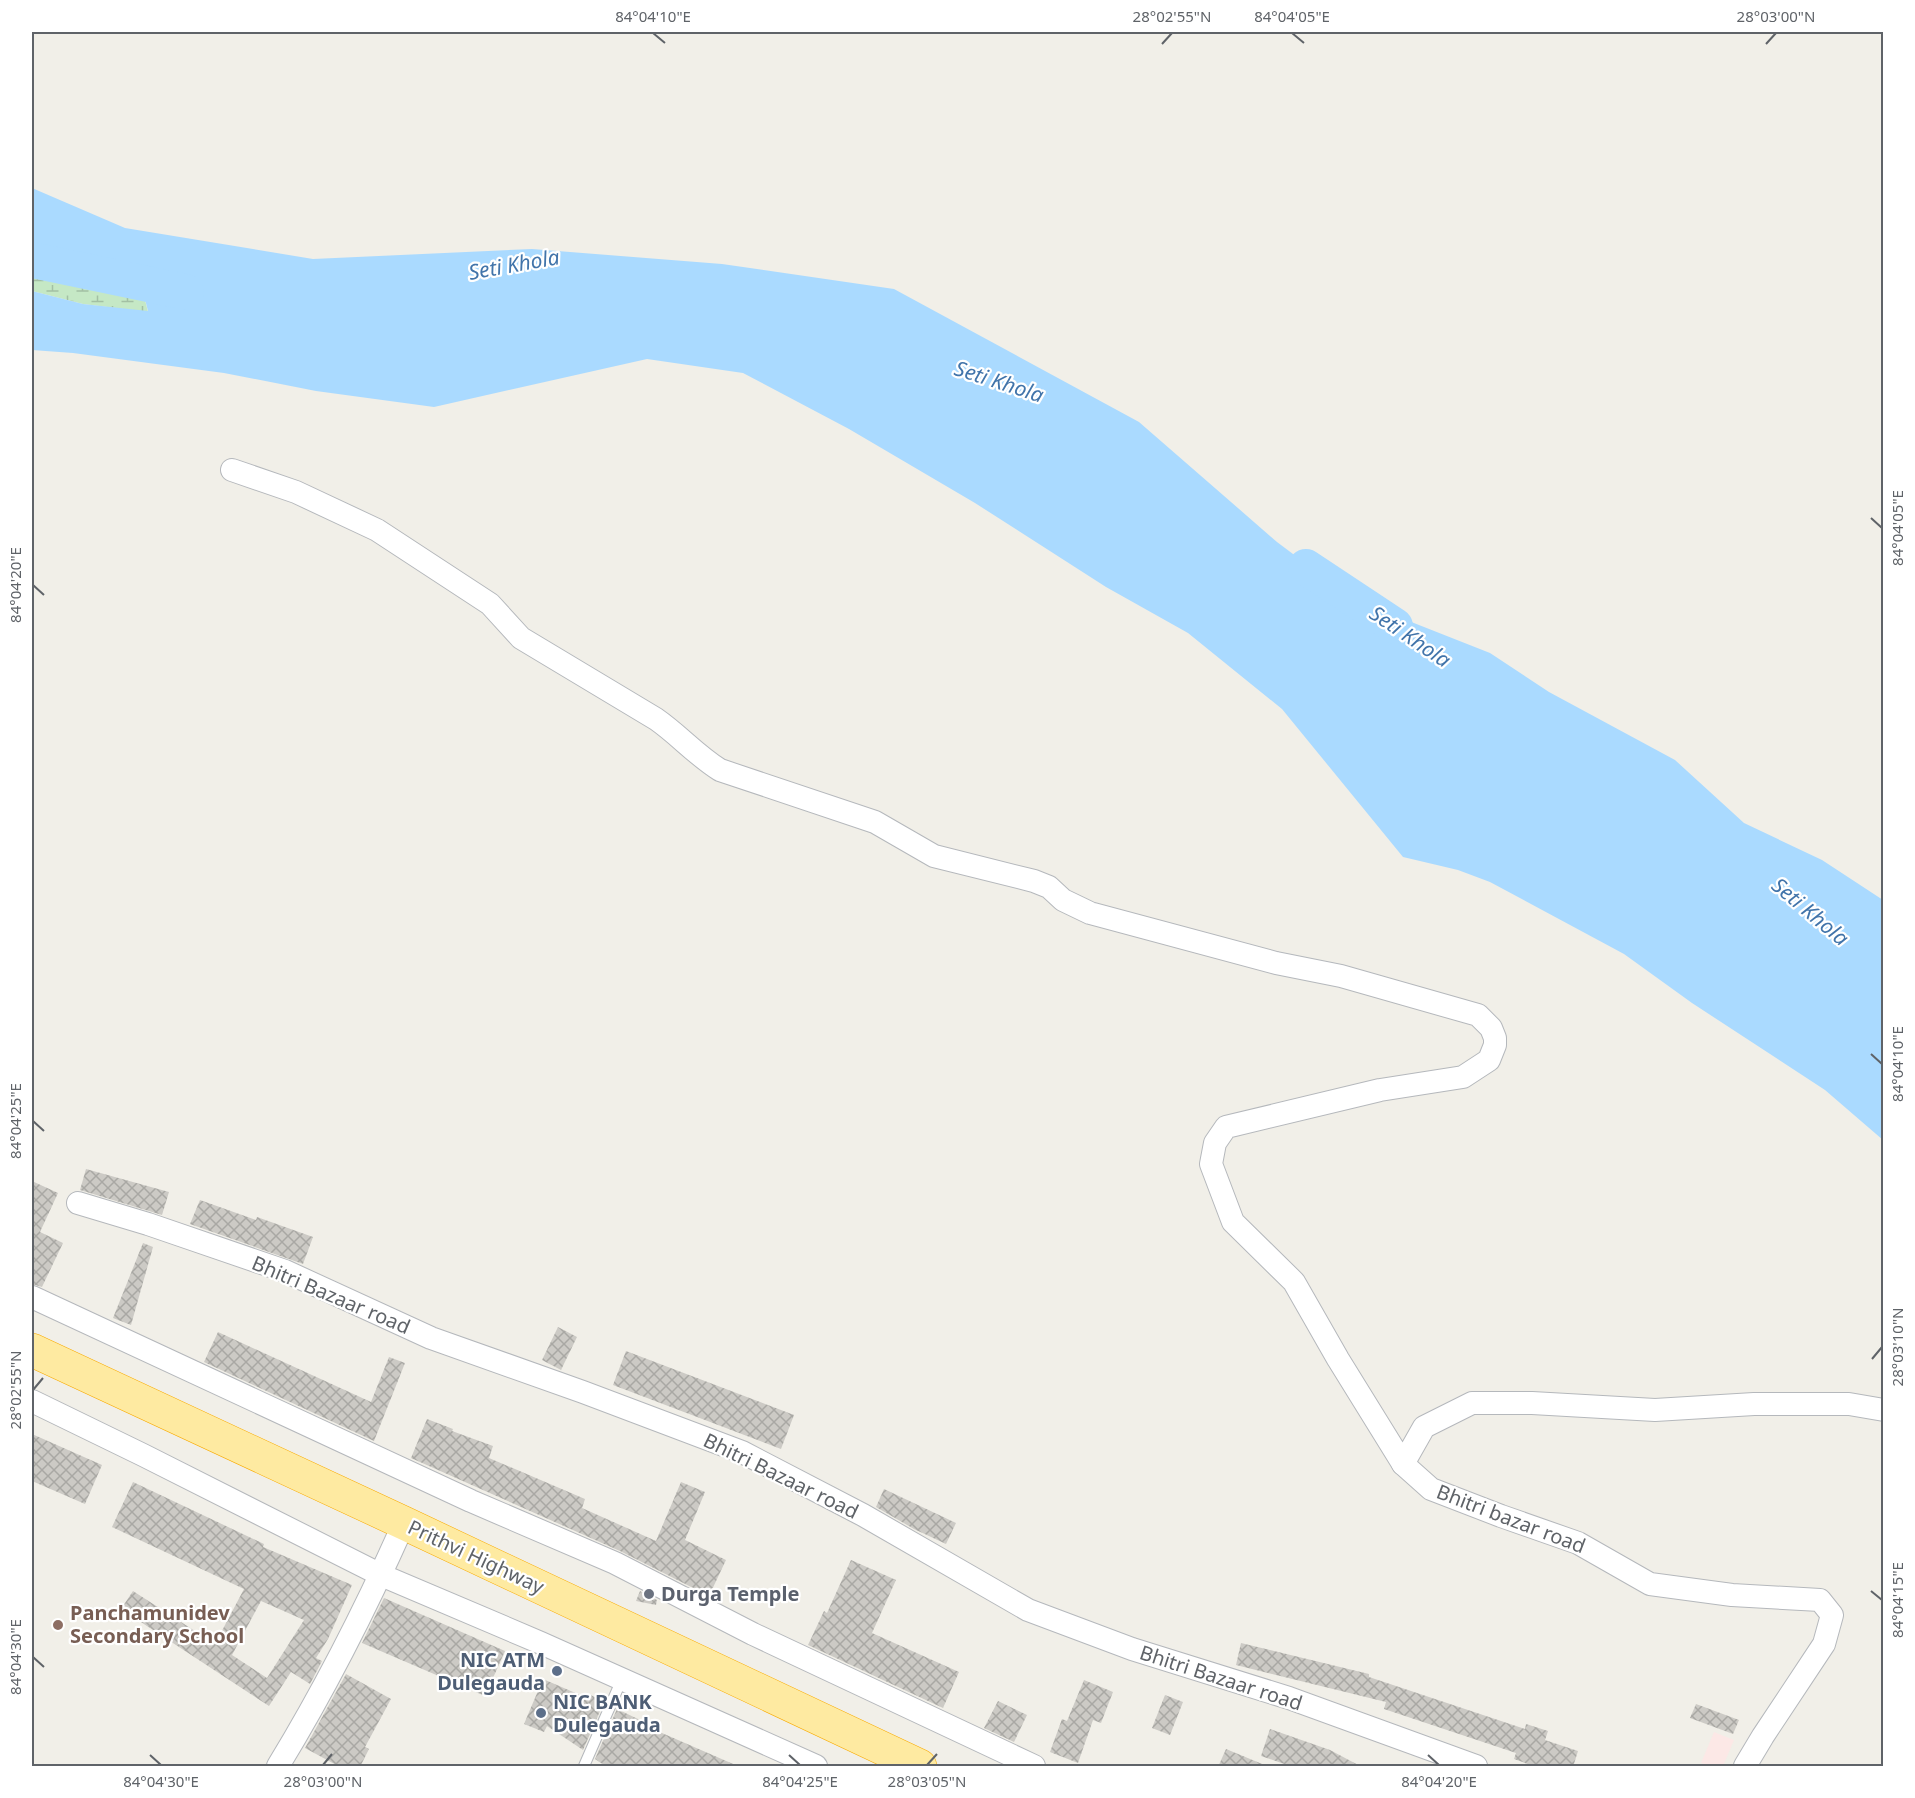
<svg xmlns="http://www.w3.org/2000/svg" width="1915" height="1798" font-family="'Noto Sans',sans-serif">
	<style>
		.medical { fill: #fce8e6 }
		.wetland { fill: url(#wetland-marsh) }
		.water { fill: #aadaff }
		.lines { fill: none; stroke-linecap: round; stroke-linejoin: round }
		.river { stroke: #aadaff; stroke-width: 36 }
		.building { fill: url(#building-cross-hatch); fill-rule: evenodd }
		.service-casing { stroke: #b5b8bc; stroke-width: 12 }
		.minor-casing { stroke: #b5b8bc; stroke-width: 24 }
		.trunk-casing { stroke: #f9ab00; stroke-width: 34 }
		.service { stroke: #fff; stroke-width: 10 }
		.minor { stroke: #fff; stroke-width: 22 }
		.trunk { stroke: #feeaa1; stroke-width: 33 }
		.ticks { fill: none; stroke: #5f6368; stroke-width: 2 }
		.worship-dot { fill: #6b7280; stroke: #fff; stroke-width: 2 }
		.education-dot { fill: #8d6e63; stroke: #fff; stroke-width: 2 }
		.service-dot { fill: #5c6f8a; stroke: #fff; stroke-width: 2 }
		.labels { text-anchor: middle; stroke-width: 4.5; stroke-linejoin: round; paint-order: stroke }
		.street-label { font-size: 20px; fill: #5f6368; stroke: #fff }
		.worship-label { font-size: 20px; font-weight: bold; fill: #5b616d; stroke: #fff; text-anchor: start }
		.education-label { font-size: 20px; font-weight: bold; fill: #785e54; stroke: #fff; text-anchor: start }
		.service-label { font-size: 20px; font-weight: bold; fill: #4e5e75; stroke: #fff; text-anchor: end }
		.water-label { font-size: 21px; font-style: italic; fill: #4174aa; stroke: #fff }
		.neatline { fill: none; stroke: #5f6368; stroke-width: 2 }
		.ticks-label { font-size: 15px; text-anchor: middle; fill: #5f6368 }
	</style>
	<defs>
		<pattern id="wetland-marsh" width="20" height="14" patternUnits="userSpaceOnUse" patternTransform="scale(1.5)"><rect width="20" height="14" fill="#c5e8c5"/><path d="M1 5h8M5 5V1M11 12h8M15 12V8" fill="none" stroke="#a3c0a4"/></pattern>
		<pattern id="building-cross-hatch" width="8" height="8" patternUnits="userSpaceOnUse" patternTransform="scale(1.5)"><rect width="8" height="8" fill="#cccac5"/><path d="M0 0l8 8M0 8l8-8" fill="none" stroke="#a9a8a4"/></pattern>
	</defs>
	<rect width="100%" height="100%" fill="#f1efe8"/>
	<path class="medical" d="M 1714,1732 L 1734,1740 L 1723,1766 L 1710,1766 L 1701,1763 Z"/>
	<path class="wetland" d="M 34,254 L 81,257 L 141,284 L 148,312 L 83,304 L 32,291 L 32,256 Z"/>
	<path class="water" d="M 32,188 L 125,228 L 313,259 L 532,249 L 722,264 L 894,289 L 1139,422 L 1277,542 L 1353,599 L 1490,653 L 1549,692 L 1675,760 L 1744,823 L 1822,860 L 1883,900 L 1883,1140 L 1825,1090 L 1692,1003 L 1624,954 L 1490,882 L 1458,870 L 1403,857 L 1282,709 L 1188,633 L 1106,587 L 975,503 L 849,429 L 743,373 L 647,359 L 434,407 L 316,391 L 224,373 L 73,353 L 32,350 L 32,291 L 83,304 L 148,311 L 141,284 L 81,257 L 34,254 L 32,256 Z"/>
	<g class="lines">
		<g class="river">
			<path d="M 32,260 L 186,292"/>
			<path d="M 1306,567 L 1395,626"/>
		</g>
	</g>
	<g class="building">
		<path d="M 86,1169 L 169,1192 L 162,1215 L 80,1190 Z"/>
		<path d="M 32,1181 L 58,1193 L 40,1232 L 63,1243 L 42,1287 L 32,1284 Z"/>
		<path d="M 200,1200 L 256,1220 L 257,1217 L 313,1237 L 303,1264 L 190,1224 Z"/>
		<path d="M 143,1243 L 153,1247 L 131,1325 L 113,1318 Z"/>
		<path d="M 558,1327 L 577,1337 L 561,1370 L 542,1360 Z"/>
		<path d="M 218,1332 L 371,1402 L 389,1357 L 405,1363 L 374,1441 L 204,1362 Z"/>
		<path d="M 626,1351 L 794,1415 L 781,1449 L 613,1385 Z"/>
		<path d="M 427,1419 L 453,1429 L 452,1431 L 493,1446 L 489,1458 L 585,1499 L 582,1508 L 656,1541 L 681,1482 L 705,1492 L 685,1540 L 726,1560 L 709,1596 L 620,1551 L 411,1458 Z"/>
		<path d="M 32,1434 L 102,1465 L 85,1504 L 32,1481 Z"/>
		<path d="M 133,1482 L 264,1544 L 263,1547 L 352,1585 L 328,1639 L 316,1658 L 322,1661 L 310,1684 L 291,1672 L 269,1706 L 121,1609 L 133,1591 L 215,1644 L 244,1589 L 112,1527 ZM 261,1601 L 304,1620 L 267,1678 L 232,1655 Z"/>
		<path d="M 884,1489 L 956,1523 L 946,1544 L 914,1529 L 876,1507 Z"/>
		<path d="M 851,1560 L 896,1580 L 872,1633 L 959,1672 L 943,1708 L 808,1645 L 824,1611 L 827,1613 Z"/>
		<path d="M 640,1591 L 657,1600 L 656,1605 L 636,1601 Z"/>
		<path d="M 384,1598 L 505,1651 L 485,1696 L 362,1643 Z"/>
		<path d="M 1241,1643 L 1369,1674 L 1369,1677 L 1525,1729 L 1526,1724 L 1548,1731 L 1545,1740 L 1578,1751 L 1573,1767 L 1536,1767 L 1514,1759 L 1516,1753 L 1384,1709 L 1386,1702 L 1236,1665 Z"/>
		<path d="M 346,1674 L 391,1699 L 365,1747 L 369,1749 L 360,1767 L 340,1767 L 305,1748 Z"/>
		<path d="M 543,1679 L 587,1698 L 589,1694 L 604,1702 L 583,1750 L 547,1726 L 544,1732 L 524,1724 Z"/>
		<path d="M 1084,1680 L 1113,1692 L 1101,1723 L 1093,1720 L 1078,1763 L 1050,1752 L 1062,1719 L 1067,1721 Z"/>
		<path d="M 1165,1695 L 1183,1702 L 1170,1735 L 1152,1728 Z"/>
		<path d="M 998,1701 L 1027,1715 L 1014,1742 L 984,1728 Z"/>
		<path d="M 1696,1704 L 1739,1720 L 1733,1734 L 1690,1718 Z"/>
		<path d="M 617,1709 L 640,1720 L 639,1723 L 740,1767 L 607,1767 L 595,1759 Z"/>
		<path d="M 1270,1729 L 1330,1750 L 1362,1767 L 1293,1767 L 1261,1756 Z"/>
		<path d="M 1226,1749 L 1267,1766 L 1267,1767 L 1218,1767 Z"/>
	</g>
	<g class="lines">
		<g class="service-casing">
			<path id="service" d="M 584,1766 L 622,1679"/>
		</g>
		<g class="minor-casing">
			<g id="minor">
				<path d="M 232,470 L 296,492 L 377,530 L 490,604 L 521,638 L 656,719 C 679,735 696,755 720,770 L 875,822 L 934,856 L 1034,881 L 1049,887 L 1063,900 L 1090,913 L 1276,963 L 1341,976 L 1478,1015 L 1491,1028 L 1495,1038 L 1495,1045 L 1489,1060 L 1463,1077 L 1380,1090 L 1226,1127 L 1215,1143 L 1211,1164 L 1233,1222 L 1294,1282 L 1338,1359 L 1403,1464 L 1424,1427 L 1472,1403 L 1532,1403 L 1655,1410 L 1754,1404 L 1849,1404 L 1884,1410"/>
				<path d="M 78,1203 L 148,1224 L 285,1271 L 431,1338 L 583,1392 L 742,1452 L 863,1515 L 1028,1610 L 1132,1649 L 1289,1698 L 1476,1766"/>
				<path d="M 32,1297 L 471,1501 L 615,1563 L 753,1634 L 1034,1766"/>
				<path d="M 32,1401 L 143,1455 L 381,1575 L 541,1643 L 816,1766"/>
				<path d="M 1403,1464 L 1431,1489 L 1501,1516 L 1578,1543 L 1650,1584 L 1732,1595 L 1820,1600 L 1832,1615 L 1824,1644 L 1763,1736 L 1745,1766"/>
				<path d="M 278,1766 C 325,1689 367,1606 404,1523"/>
			</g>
		</g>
		<g class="trunk-casing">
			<path id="trunk" d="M 32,1350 L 404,1523 L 920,1766"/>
		</g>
		<use href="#service" class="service"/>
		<use href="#minor" class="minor"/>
		<use href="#trunk" class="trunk"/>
	</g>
	<path class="ticks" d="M 653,33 L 665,43M 1292,33 L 1304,43M 1162,44 L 1172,33M 1766,44 L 1776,33M 1871,518 L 1882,528M 33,585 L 44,595M 1871,1054 L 1882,1064M 33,1121 L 44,1131M 1872,1359 L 1882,1347M 33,1390 L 43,1378M 1871,1591 L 1882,1600M 33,1657 L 44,1667M 150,1755 L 161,1765M 789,1755 L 800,1765M 1428,1755 L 1439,1765M 323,1765 L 332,1754M 927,1765 L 937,1754"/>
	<circle class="worship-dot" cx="649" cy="1594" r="6"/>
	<circle class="education-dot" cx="58" cy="1625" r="6"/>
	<g class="service-dot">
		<circle cx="557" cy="1671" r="6"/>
		<circle cx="541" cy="1713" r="6"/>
	</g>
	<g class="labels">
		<g class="street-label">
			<text transform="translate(331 1295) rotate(23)" y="7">Bhitri Bazaar road</text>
			<text transform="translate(781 1476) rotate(26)" y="7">Bhitri Bazaar road</text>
			<text transform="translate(1511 1519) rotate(21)" y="7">Bhitri bazar road</text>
			<text transform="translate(476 1557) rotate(25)" y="7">Prithvi Highway</text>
			<text transform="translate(1221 1678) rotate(18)" y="7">Bhitri Bazaar road</text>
		</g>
		<g class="worship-label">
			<text x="661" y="1601">Durga Temple</text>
		</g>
		<g class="education-label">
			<text x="70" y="1620">Panchamunidev<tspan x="70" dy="23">Secondary School</tspan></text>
		</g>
		<g class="service-label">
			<text x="545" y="1667">NIC ATM<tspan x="545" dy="23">Dulegauda</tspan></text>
			<text x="553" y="1709" text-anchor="start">NIC BANK<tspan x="553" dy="23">Dulegauda</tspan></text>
		</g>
		<g class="water-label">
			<text transform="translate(514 265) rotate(-10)" y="7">Seti Khola</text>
			<text transform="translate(999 382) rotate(18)" y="7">Seti Khola</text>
			<text transform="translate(1410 637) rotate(34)" y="7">Seti Khola</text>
			<text transform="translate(1810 912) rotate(40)" y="7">Seti Khola</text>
		</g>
	</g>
	<rect width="1915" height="1798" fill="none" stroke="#ffffff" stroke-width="66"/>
	<rect x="33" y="33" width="1849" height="1732" class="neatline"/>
	<g class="ticks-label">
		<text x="653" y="22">84°04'10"E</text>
		<text x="1172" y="22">28°02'55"N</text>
		<text x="1292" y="22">84°04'05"E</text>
		<text x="1776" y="22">28°03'00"N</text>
		<text transform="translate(1898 528) rotate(-90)" y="5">84°04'05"E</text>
		<text transform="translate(16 585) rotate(-90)" y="5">84°04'20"E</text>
		<text transform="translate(1898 1064) rotate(-90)" y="5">84°04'10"E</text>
		<text transform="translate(16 1121) rotate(-90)" y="5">84°04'25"E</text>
		<text transform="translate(1898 1347) rotate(-90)" y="5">28°03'10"N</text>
		<text transform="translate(16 1390) rotate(-90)" y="5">28°02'55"N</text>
		<text transform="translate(1898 1600) rotate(-90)" y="5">84°04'15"E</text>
		<text transform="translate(16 1657) rotate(-90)" y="5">84°04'30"E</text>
		<text x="161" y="1787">84°04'30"E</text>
		<text x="323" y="1787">28°03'00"N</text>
		<text x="800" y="1787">84°04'25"E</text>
		<text x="927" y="1787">28°03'05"N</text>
		<text x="1439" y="1787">84°04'20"E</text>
	</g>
</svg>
